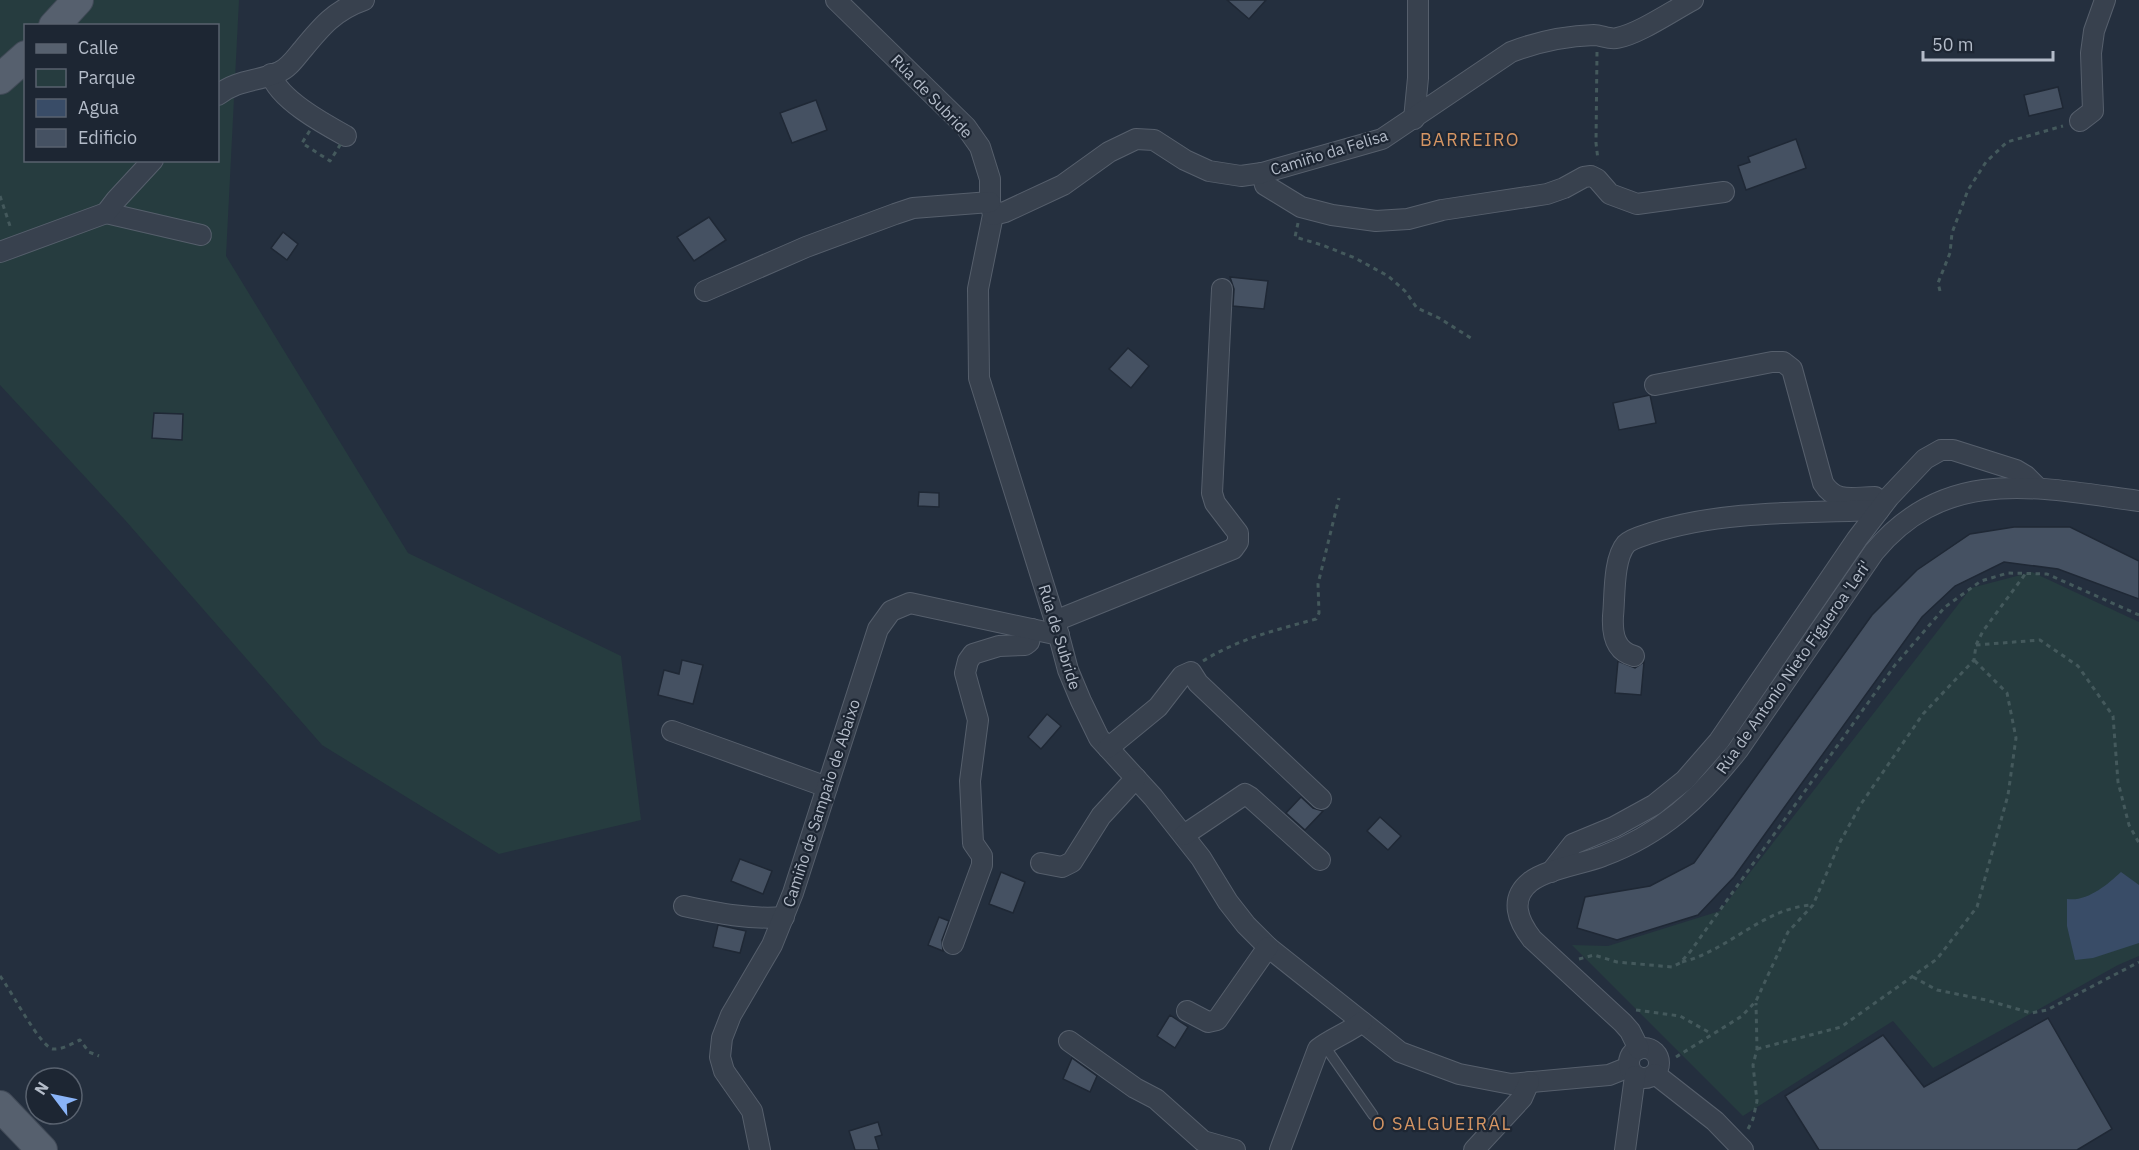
<svg xmlns="http://www.w3.org/2000/svg" width="2139" height="1150" font-family="'IBM Plex Sans',sans-serif">
	<style>
		.green { fill: #263c3f; fill-rule: evenodd }
		.water { fill: #394c67 }
		.building { fill: #455162; stroke: #1f2835; stroke-width: 1.5 }
		.lines { fill: none; stroke-linecap: round; stroke-linejoin: round }
		.lane-casing { stroke: #565f6c; stroke-width: 11 }
		.street-casing { stroke: #565f6c; stroke-width: 22 }
		.primary-casing { stroke: #414a57; stroke-width: 32 }
		.path { stroke: #44595c; stroke-width: 3; stroke-dasharray: 4.5 4.5; stroke-linecap: butt }
		.lane { stroke: #38414e; stroke-width: 9 }
		.street { stroke: #38414e; stroke-width: 20 }
		.primary { stroke: #56606e; stroke-width: 30 }
		.labels { text-anchor: middle; stroke-width: 4.5; stroke-linejoin: round; paint-order: stroke }
		.street-label { font-size: 16px; fill: #b4bcc9; stroke: #1d2633 }
		.neighbourhood-label { font-size: 18px; letter-spacing: 1.5px; fill: #d59563; stroke: #1d2633 }
	</style>
	<rect width="100%" height="100%" fill="#242f3e"/>
	<g class="green">
		<path d="M 0,0 L 239,0 L 226,256 L 408,553 L 621,656 L 641,820 L 499,854 L 322,745 L 125,520 L 0,385 ZM 26,26 L 218,26 L 218,160 L 26,160 Z"/>
		<path d="M 2032,572 L 2139,622 L 2139,956 L 2118,965 L 1933,1068 L 1893,1021 L 1743,1116 L 1572,945 L 1608,946 L 1720,911 L 1971,588 Z"/>
	</g>
	<path class="water" d="M 2121,872 L 2139,885 L 2139,943 L 2093,958 L 2075,960 L 2067,926 L 2067,899 C 2087,902 2107,885 2121,872 Z"/>
	<g class="building">
		<path d="M 1227,0 L 1266,0 L 1249,19 Z"/>
		<path d="M 2058,87 L 2063,108 L 2029,116 L 2024,95 Z"/>
		<path d="M 816,100 L 827,130 L 792,143 L 780,113 Z"/>
		<path d="M 1796,139 L 1806,168 L 1746,190 L 1738,166 L 1750,162 L 1748,157 Z"/>
		<path d="M 709,217 L 726,240 L 694,261 L 677,237 Z"/>
		<path d="M 283,232 L 298,244 L 287,260 L 271,248 Z"/>
		<path d="M 1230,277 L 1268,281 L 1264,309 L 1233,306 L 1234,289 Z"/>
		<path d="M 1128,348 L 1149,366 L 1131,388 L 1109,369 Z"/>
		<path d="M 1650,395 L 1656,423 L 1619,430 L 1613,403 Z"/>
		<path d="M 154,413 L 183,414 L 182,440 L 152,438 Z"/>
		<path d="M 919,492 L 939,493 L 939,507 L 918,506 Z"/>
		<path d="M 2014,527 L 2070,527 L 2139,561 L 2139,599 L 2058,569 L 2004,562 L 1955,586 L 1922,617 L 1734,877 L 1698,915 L 1617,940 L 1577,928 L 1585,897 L 1650,886 L 1694,863 L 1872,615 L 1917,570 L 1970,534 Z"/>
		<path d="M 682,660 L 703,665 L 693,704 L 658,695 L 664,670 L 679,674 Z"/>
		<path d="M 1618,661 L 1635,668 L 1644,662 L 1641,695 L 1615,693 Z"/>
		<path d="M 1047,714 L 1061,726 L 1041,749 L 1028,737 Z"/>
		<path d="M 1301,797 L 1313,808 L 1323,811 L 1305,830 L 1286,813 Z"/>
		<path d="M 1380,817 L 1401,836 L 1388,850 L 1367,831 Z"/>
		<path d="M 740,859 L 772,871 L 763,894 L 731,881 Z"/>
		<path d="M 1001,872 L 1025,882 L 1013,913 L 989,904 Z"/>
		<path d="M 939,917 L 949,921 L 942,940 L 943,951 L 928,945 Z"/>
		<path d="M 718,925 L 746,931 L 740,953 L 713,947 Z"/>
		<path d="M 1170,1015 L 1188,1027 L 1175,1048 L 1157,1036 Z"/>
		<path d="M 2048,1018 L 2112,1129 L 2077,1150 L 1819,1150 L 1785,1096 L 1883,1035 L 1924,1087 Z"/>
		<path d="M 1072,1058 L 1097,1076 L 1090,1092 L 1063,1079 Z"/>
		<path d="M 878,1122 L 882,1135 L 875,1137 L 879,1150 L 855,1150 L 849,1131 Z"/>
	</g>
	<g class="lines">
		<g class="lane-casing">
			<path id="lane" d="M 1324,1045 L 1373,1115"/>
		</g>
		<g class="street-casing">
			<g id="street">
				<path d="M 836,0 L 966,127 L 980,147 L 990,179 L 990,202 L 993,215 L 978,289 L 979,378 L 1055,621 L 1068,670 L 1081,701 L 1099,738 L 1153,797 L 1201,858 L 1228,902 L 1246,925 L 1268,947 L 1400,1052 L 1459,1074 L 1511,1084 L 1609,1075 L 1629,1067"/>
				<path d="M 271,74 C 278,99 324,124 346,136"/>
				<path d="M 218,95 C 238,79 258,82 279,72 C 289,68 296,57 303,49 C 321,27 335,10 364,0"/>
				<path d="M 1414,119 L 1418,78 L 1418,0"/>
				<path d="M 2080,121 L 2093,111 L 2091,53 L 2094,31 L 2105,0"/>
				<path d="M 1262,173 L 1265,185 L 1301,207 L 1332,215 L 1376,221 L 1408,219 L 1442,210 L 1547,194 L 1564,188 L 1584,177 L 1591,176 L 1597,179 L 1610,194 L 1637,204 L 1724,192"/>
				<path d="M 106,213 L 201,235"/>
				<path d="M 993,215 L 1005,212 L 1063,185 L 1109,152 L 1136,139 L 1154,140 L 1185,160 L 1209,171 L 1241,176 L 1262,173 L 1382,139 L 1511,52 C 1537,42 1566,36 1594,35 C 1601,35 1610,40 1617,38 C 1639,34 1672,11 1693,0"/>
				<path d="M 0,252 L 106,213 L 116,200 L 153,160"/>
				<path d="M 705,291 L 806,247 L 895,214 L 913,208 L 990,202"/>
				<path d="M 1655,385 L 1772,362 L 1783,362 L 1792,369 L 1823,483 C 1836,504 1853,497 1875,497"/>
				<path d="M 1055,621 L 1233,549 L 1238,542 L 1238,533 L 1215,503 L 1212,493 L 1222,289"/>
				<path d="M 1634,656 C 1615,651 1612,634 1613,616 C 1615,597 1613,559 1626,544 C 1632,538 1643,536 1651,533 C 1722,510 1805,513 1879,510"/>
				<path d="M 672,731 L 827,787"/>
				<path d="M 1108,748 L 1158,707 L 1182,676 L 1191,672 L 1198,683 L 1321,799"/>
				<path d="M 1184,835 L 1245,794 L 1250,797 L 1320,860"/>
				<path d="M 1041,863 L 1062,867 L 1072,862 L 1101,816 L 1136,778"/>
				<path d="M 1551,872 L 1573,844 L 1614,827 L 1654,805 L 1685,780 L 1719,741 L 1857,539 L 1889,497 L 1925,459 L 1941,450 L 1953,450 L 2016,470 L 2026,476 L 2038,488"/>
				<path d="M 684,906 C 717,913 750,920 784,917"/>
				<path d="M 953,944 L 982,865 L 982,856 L 973,843 L 970,781 L 978,720 L 965,673 L 968,661 L 973,654 L 999,646 L 1025,645 L 1029,642 L 1032,629"/>
				<path d="M 1187,1011 L 1208,1022 L 1217,1020 L 1268,947"/>
				<path d="M 1069,1041 L 1135,1088 L 1156,1099 L 1203,1141 L 1235,1150"/>
				<circle cx="1644" cy="1063" r="15"/>
				<path d="M 1639,1049 L 1630,1031 L 1623,1023 L 1532,939 C 1518,921 1509,899 1530,882 C 1546,869 1583,864 1603,856 C 1662,834 1700,798 1738,750 L 1874,552 C 1947,464 2040,488 2139,501"/>
				<path d="M 1655,1074 L 1715,1121 L 1743,1150"/>
				<path d="M 760,1150 L 752,1111 L 724,1071 L 720,1057 L 722,1038 L 731,1015 L 772,945 L 793,893 L 878,629 L 891,611 L 910,603 L 1059,635"/>
				<path d="M 1280,1150 L 1318,1049 C 1332,1038 1348,1033 1362,1022"/>
				<path d="M 1474,1150 L 1522,1098 L 1529,1082"/>
				<path d="M 1625,1150 L 1635,1076"/>
			</g>
		</g>
		<g class="primary-casing">
			<g id="primary">
				<path d="M 54,26 L 78,0"/>
				<path d="M 0,79 L 26,56"/>
				<path d="M 0,1106 L 42,1150"/>
			</g>
		</g>
		<g class="path">
			<path d="M 1597,52 L 1596,143 L 1598,160"/>
			<path d="M 314,124 L 342,142 L 330,161 L 302,143 Z"/>
			<path d="M 0,196 L 11,229"/>
			<path d="M 1298,223 L 1295,237 L 1322,245 L 1355,258 L 1388,276 L 1405,291 L 1417,308 L 1439,318 L 1474,340"/>
			<path d="M 1940,291 L 1938,283 L 1950,253 L 1952,233 L 1968,190 L 1986,162 L 2007,142 L 2063,126"/>
			<path d="M 1976,645 L 2040,640 L 2078,666 L 2113,716 L 2118,782 L 2129,825 L 2139,843"/>
			<path d="M 1203,661 C 1238,639 1276,630 1316,619 L 1319,613 L 1318,584 L 1339,498"/>
			<path d="M 1579,959 L 1594,955 L 1617,962 L 1672,967 L 1680,963 L 1690,952 L 1895,665 L 1945,607 L 1981,581 L 2008,573 L 2047,574 L 2139,615"/>
			<path d="M 1682,962 C 1728,951 1763,908 1812,905"/>
			<path d="M 0,976 C 11,990 40,1047 53,1049 C 62,1050 73,1043 80,1040 L 89,1052 L 99,1056"/>
			<path d="M 1913,977 L 1937,990 L 1986,1000 L 2031,1013 L 2047,1010 L 2139,962"/>
			<path d="M 1636,1010 L 1680,1016 L 1712,1034"/>
			<path d="M 1757,1049 L 1841,1027 L 1937,959 L 1977,907 L 2008,795 L 2016,738 L 2007,693 L 1974,660"/>
			<path d="M 1676,1057 L 1742,1016 L 1756,1001 L 1788,932 L 1813,905 L 1840,842 L 1861,804 L 1923,714 L 1974,660 L 1976,645 L 1983,631 L 2026,573"/>
			<path d="M 1748,1129 L 1753,1119 L 1757,1101 L 1753,1065 L 1757,1049 L 1756,1003"/>
		</g>
		<use href="#lane" class="lane"/>
		<use href="#street" class="street"/>
		<use href="#primary" class="primary"/>
	</g>
	<g class="labels">
		<g class="street-label">
			<text transform="translate(932 96) rotate(46)" y="6">Rúa de Subride</text>
			<text transform="translate(1329 152) rotate(-17)" y="6">Camiño da Felisa</text>
			<text transform="translate(1060 637) rotate(73)" y="6">Rúa de Subride</text>
			<text transform="translate(1793 667) rotate(-55)" y="6">Rúa de Antonio Nieto Figueroa 'Leri'</text>
			<text transform="translate(821 803) rotate(-72)" y="6">Camiño de Sampaio de Abaixo</text>
		</g>
		<g class="neighbourhood-label">
			<text x="1470" y="146">BARREIRO</text>
			<text x="1442" y="1130">O SALGUEIRAL</text>
		</g>
	</g>
	<rect x="24" y="24" width="195" height="138" fill="#1d2633" stroke="#59626f" stroke-width="1.5"/>
	<rect x="36" y="44" width="30" height="9" fill="#56606e" stroke="#59626f" stroke-width="1.5"/>
	<text x="78" y="54" font-size="18" fill="#b4bcc9">Calle</text>
	<rect x="36" y="69" width="30" height="18" fill="#263c3f" stroke="#59626f" stroke-width="1.5"/>
	<text x="78" y="84" font-size="18" fill="#b4bcc9">Parque</text>
	<rect x="36" y="99" width="30" height="18" fill="#394c67" stroke="#59626f" stroke-width="1.5"/>
	<text x="78" y="114" font-size="18" fill="#b4bcc9">Agua</text>
	<rect x="36" y="129" width="30" height="18" fill="#455162" stroke="#59626f" stroke-width="1.5"/>
	<text x="78" y="144" font-size="18" fill="#b4bcc9">Edificio</text>
	<g transform="translate(54 1096) rotate(302)"><circle r="28" fill="#1d2633" stroke="#59626f" stroke-width="1.5"/>
	<path d="M0-4.5L10 22L0 15L-10 22Z" fill="#8ab4f8"/>
	<text y="-9" font-size="16" font-weight="bold" text-anchor="middle" fill="#b4bcc9">N</text>
	</g>
	<path d="M1923 51v9h130v-9" fill="none" stroke="#b4bcc9" stroke-width="3"/>
	<text x="1932" y="51" font-size="18" fill="#b4bcc9" stroke="#1d2633" stroke-width="4.5" paint-order="stroke">50 m</text>
</svg>
